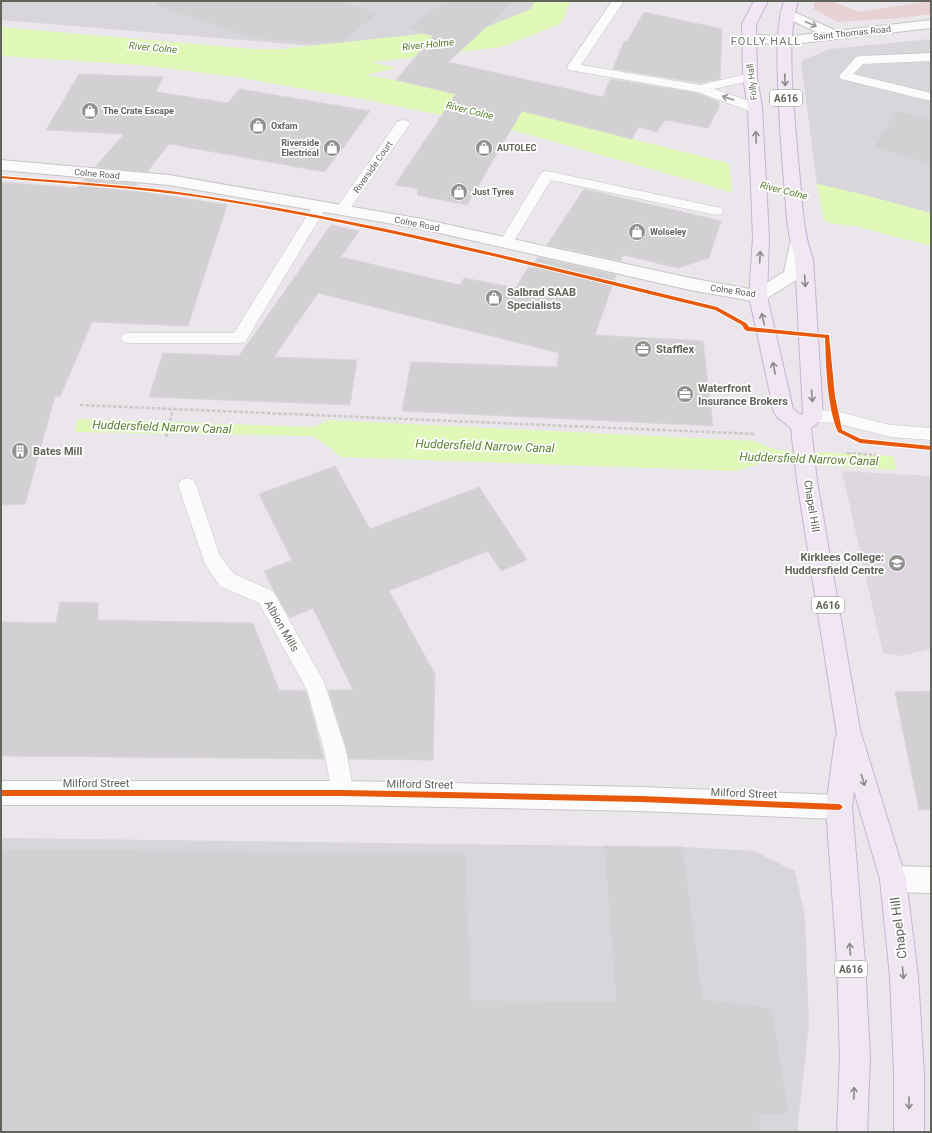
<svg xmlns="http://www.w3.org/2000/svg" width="932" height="1133" font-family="Roboto,sans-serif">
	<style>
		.industrial { fill: #d9d6db }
		.education { fill: #ded7df }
		.green { fill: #e8d1d4 }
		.water { fill: #e0f8b8 }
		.pier { fill: #eae6eb }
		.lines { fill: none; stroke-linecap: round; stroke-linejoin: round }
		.river { fill: #e0f8b8; fill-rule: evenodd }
		.building { fill: #d2d0d3; stroke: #d9d5da }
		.lane-casing { stroke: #c7c7c6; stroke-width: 1 }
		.street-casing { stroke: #c7c7c6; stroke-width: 2 }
		.secondary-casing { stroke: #c6c6c6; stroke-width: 2 }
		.primary-casing { stroke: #cab3d4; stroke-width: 2 }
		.path { stroke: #ccc8c5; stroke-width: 2.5; stroke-dasharray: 3.5 2; stroke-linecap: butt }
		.lane { fill: #fcfbfc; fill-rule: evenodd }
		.street { fill: #fcfbfc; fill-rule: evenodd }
		.secondary { fill: #fcfbfc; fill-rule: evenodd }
		.primary { fill: #f0e7f3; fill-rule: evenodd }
		.cycleway-casing { stroke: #fff; stroke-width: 2 }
		.cycleway { fill: #e8590c; fill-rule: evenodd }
		.oneway { stroke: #979993 }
		.oneway2 { stroke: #8b8b89 }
		.labels { text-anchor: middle; stroke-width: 3.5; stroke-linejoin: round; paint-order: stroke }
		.far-street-label { font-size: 9px; fill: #60645b; stroke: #fff }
		.far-poi-label { font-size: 9px; font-weight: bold; fill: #60645b; stroke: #fff; text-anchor: start }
		.far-water-label { font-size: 10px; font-style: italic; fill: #597e2e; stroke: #fff }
		.shield { fill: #fff; stroke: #90928c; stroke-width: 1 }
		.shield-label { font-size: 10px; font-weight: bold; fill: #60645b }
		.far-quarter-label { font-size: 11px; letter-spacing: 1px; fill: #72766c; stroke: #fff }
		.poi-label { font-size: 11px; font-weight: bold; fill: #60645b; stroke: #fff; text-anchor: start }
		.street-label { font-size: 11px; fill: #60645b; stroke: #fff }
		.water-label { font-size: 12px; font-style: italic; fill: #597e2e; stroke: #fff }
		.near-street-label { font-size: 13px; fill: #60645b; stroke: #fff }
	</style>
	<rect width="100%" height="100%" fill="#eae6eb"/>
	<g class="industrial">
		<path d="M 1,1 L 537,1 L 532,16 L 487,27 L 373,43 L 314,46 L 1,20 Z"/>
		<path d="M 931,39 L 931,216 L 817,185 L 801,61 L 830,49 Z"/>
		<path d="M 1,838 L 683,847 L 754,851 L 795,871 L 805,917 L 809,1024 L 797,1132 L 1,1132 Z"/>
	</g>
	<path class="education" d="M 842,471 L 931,476 L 931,649 L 899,656 L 883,653 Z"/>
	<path class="green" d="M 814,1 L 832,1 L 859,12 L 931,1 L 931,14 L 901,18 L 837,22 L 814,9 Z"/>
	<g class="water">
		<path d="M 1,27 L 253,49 L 314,49 L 396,68 L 366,75 L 396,80 L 542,113 L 550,118 L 723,162 L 869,196 L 931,213 L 931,246 L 858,227 L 830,223 L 704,184 L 508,129 L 362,99 L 236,77 L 141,65 L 1,56 Z"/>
		<path d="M 78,419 L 315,427 L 329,420 L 754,441 L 776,450 L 893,456 L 897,470 L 766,462 L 735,471 L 340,457 L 328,446 L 312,436 L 74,432 Z"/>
	</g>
	<path class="pier" d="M 729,161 L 816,182 L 825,223 L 732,194 Z"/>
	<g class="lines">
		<path class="river" d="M 534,1 L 570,1 L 565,16 L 560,24 L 507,45 L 494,48 L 289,72 L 275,68 L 270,60 L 275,52 L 289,48 L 487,27 L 531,9 Z"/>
	</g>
	<g class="building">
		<path d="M 157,1 L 341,1 L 378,13 L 342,42 L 310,43 L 256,39 L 156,6 Z"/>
		<path d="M 445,1 L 515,1 L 448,62 L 603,97 L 610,79 L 697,93 L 719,102 L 719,107 L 708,128 L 665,120 L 657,132 L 639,127 L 632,139 L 522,111 L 467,205 L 417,195 L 418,189 L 395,185 L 456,94 L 396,80 L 433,36 L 408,28 Z"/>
		<path d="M 644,12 L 722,29 L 720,79 L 700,83 L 613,69 L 624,41 L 627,42 Z"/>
		<path d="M 79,74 L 163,77 L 156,92 L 228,103 L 239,89 L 370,111 L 325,172 L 169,144 L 147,172 L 95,167 L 124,134 L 46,130 Z"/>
		<path d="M 895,110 L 931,120 L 931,164 L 874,148 Z"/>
		<path d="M 85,179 L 137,184 L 132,190 L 227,205 L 188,326 L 92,322 L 60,397 L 55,396 L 25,504 L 1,505 L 1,182 L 77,188 Z"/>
		<path d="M 584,189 L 721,221 L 709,258 L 678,268 L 623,255 L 621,261 L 547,245 Z"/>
		<path d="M 331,225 L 359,231 L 341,257 L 460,285 L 464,278 L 516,288 L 528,267 L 531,268 L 538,257 L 616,275 L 595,335 L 703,341 L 713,426 L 402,411 L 411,362 L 557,367 L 559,353 L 318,293 L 274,357 L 357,360 L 350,405 L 149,397 L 163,353 L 239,356 Z"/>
		<path d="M 335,466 L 370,529 L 479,487 L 527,560 L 501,571 L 488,551 L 389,591 L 435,674 L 433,760 L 349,759 L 328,690 L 353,690 L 313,608 L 290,618 L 273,589 L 264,571 L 292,560 L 259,494 Z"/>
		<path d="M 60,602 L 98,603 L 98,620 L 253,623 L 279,690 L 306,691 L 324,759 L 1,756 L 1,622 L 56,623 Z"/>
		<path d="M 931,691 L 931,809 L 919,810 L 895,692 Z"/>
		<path d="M 604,846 L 683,847 L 703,999 L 772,1008 L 789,1114 L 759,1114 L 760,1132 L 1,1132 L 1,849 L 466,853 L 471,1000 L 616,1002 Z"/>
	</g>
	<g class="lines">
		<g class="lane-casing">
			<g id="lane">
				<path d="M 612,1 L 624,1 L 581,65 L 700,85 L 750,73 L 754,74 L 756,77 L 754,80 L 714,89 L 760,105 L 761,108 L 760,111 L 750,111 L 697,92 L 569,70 L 567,67 Z"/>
				<path d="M 931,53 L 931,61 L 863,64 L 853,74 L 931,93 L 931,101 L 841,79 L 839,76 L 856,57 L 860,56 Z"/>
				<path d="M 403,120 L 408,121 L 410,124 L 347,213 L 342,214 L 337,213 L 335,210 L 337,207 L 398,121 Z"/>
				<path d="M 547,171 L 716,207 L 721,208 L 723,211 L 721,214 L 716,215 L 551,180 L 511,246 L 506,248 L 501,246 L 499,243 L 540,175 L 542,172 Z"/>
				<path d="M 320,202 L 325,203 L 327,206 L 245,342 L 239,343 L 129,343 L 123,342 L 121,338 L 123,334 L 129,333 L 234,333 L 313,206 L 315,203 Z"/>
				<path d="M 813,410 L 836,411 L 891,425 L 931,428 L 931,440 L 891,437 L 836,423 L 813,422 L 807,420 L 805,416 L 807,412 Z"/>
				<path d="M 187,478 L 193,480 L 196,485 L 220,556 L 234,574 L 273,591 L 324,682 L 346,750 L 354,793 L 351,800 L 343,803 L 335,800 L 332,793 L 324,750 L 307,690 L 259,603 L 220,586 L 205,564 L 178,485 L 181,480 Z"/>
			</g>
		</g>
		<g class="street-casing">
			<g id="street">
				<path d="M 1,781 L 343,781 L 641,787 L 839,795 L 848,798 L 852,807 L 848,816 L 839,819 L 641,811 L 343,805 L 1,805 Z"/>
				<path d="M 893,866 L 931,867 L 931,893 L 893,892 L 883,889 L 880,879 L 883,869 Z"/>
			</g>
		</g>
		<g class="secondary-casing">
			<g id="secondary">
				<path d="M 787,9 L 837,31 L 931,20 L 931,28 L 784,45 L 744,41 L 742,38 L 744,35 L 749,34 L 784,37 L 819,33 L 782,16 L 780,13 L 782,10 Z"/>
				<path d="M 1,160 L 169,175 L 422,219 L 690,278 L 755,290 L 784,272 L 790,244 L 792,240 L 798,239 L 804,240 L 806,244 L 801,275 L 798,279 L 764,300 L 758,302 L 690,290 L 422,229 L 169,185 L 1,170 Z"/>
			</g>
		</g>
		<g class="primary-casing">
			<path id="primary" d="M 754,1 L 768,1 L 756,24 L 757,77 L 762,108 L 769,238 L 767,296 L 793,409 L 801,415 L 803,413 L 795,259 C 787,233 786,207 784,181 C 781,148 779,116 778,83 C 777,55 776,28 784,1 L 798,1 C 790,28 791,55 792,83 C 794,116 797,148 800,181 C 803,208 803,233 813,259 L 823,416 L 820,421 L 811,428 L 817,481 L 860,730 L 906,879 L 918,976 L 924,1074 L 924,1132 L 894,1132 L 894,1074 L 890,976 L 880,879 L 854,791 L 852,807 L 865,963 L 870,1057 L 867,1132 L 837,1132 L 840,1057 L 837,963 L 826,807 L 835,739 L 837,734 L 797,481 L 791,428 L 777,417 L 774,412 L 749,296 L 753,238 L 748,108 L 743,77 L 742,24 Z"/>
		</g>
		<g class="path">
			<path d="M 80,405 L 755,434"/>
			<path d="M 166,437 L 173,409"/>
			<path d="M 847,453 L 876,455"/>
		</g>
		<use href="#lane" class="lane"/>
		<use href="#street" class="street"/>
		<use href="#secondary" class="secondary"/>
		<use href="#primary" class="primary"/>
		<g class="cycleway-casing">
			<g id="cycleway">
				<path d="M 1,176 C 69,182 138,185 205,196 C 378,222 547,266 717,307 L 746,323 L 749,327 L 829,335 L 835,396 L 842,430 L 861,439 L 931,446 L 931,450 L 860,443 L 838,432 C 827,407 826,366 825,338 L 747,331 L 745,330 L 742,325 L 715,310 C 546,269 377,225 205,198 C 137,188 69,184 1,178 Z"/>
				<path d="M 1,790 L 343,790 L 641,796 L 839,804 L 841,805 L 843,807 L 841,809 L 839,810 L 641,802 L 343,796 L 1,796 Z"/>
			</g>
		</g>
		<use href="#cycleway" class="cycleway"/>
	</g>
	<defs><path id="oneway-shaft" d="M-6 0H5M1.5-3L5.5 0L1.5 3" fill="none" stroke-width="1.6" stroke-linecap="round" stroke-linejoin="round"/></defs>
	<g class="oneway">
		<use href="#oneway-shaft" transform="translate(811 24) rotate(23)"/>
		<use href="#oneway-shaft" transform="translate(728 98) rotate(-161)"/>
	</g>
	<g class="oneway2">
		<use href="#oneway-shaft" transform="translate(785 80) rotate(88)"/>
		<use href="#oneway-shaft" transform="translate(756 137) rotate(-92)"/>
		<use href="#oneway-shaft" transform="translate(760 257) rotate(-87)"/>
		<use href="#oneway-shaft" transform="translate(805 281) rotate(86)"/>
		<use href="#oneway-shaft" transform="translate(763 319) rotate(-103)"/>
		<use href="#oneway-shaft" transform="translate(774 368) rotate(-102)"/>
		<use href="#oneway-shaft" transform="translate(812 396) rotate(86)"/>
		<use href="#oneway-shaft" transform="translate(863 780) rotate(73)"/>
		<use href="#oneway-shaft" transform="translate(850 949) rotate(-94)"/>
		<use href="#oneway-shaft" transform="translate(903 973) rotate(85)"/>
		<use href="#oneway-shaft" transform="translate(854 1093) rotate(-88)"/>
		<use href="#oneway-shaft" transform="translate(909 1103) rotate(90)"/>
	</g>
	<defs>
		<g id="shop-disc" transform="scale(0.9)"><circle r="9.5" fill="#90928d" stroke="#fff"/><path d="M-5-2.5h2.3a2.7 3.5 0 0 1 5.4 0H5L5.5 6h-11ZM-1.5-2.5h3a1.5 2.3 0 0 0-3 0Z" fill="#fff"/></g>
		<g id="office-disc" transform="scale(0.9)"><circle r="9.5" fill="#90928d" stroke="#fff"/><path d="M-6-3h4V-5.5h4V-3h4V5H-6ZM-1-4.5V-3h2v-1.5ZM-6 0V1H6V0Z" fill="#fff"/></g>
		<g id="building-disc" transform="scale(0.9)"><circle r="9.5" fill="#90928d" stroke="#fff"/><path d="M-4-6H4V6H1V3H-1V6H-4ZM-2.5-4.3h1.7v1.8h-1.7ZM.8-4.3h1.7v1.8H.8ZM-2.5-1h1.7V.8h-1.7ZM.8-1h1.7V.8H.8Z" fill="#fff"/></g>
		<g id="university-disc" transform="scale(0.9)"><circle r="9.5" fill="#90928d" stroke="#fff"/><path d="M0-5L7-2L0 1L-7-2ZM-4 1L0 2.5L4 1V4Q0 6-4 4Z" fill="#fff"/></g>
	</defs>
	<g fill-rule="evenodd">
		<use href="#shop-disc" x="90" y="111"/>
		<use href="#shop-disc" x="258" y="126"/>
		<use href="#shop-disc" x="332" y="148"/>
		<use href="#shop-disc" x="484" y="148"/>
		<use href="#shop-disc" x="459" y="192"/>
		<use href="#shop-disc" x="637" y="232"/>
		<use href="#shop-disc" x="494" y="298"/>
		<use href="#office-disc" x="643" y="349"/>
		<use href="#office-disc" x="685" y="394"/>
		<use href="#building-disc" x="20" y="451"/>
		<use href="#university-disc" x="897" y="563"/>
	</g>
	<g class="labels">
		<g class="far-street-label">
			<text transform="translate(852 33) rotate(-6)" y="3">Saint Thomas Road</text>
			<text transform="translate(752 82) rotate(-97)" y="3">Folly Hall</text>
			<text transform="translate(373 167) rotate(-55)" y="3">Riverside Court</text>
			<text transform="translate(97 174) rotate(5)" y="3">Colne Road</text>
			<text transform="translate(417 224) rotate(11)" y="3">Colne Road</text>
			<text transform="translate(733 291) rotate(8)" y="3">Colne Road</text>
		</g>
		<g class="far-poi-label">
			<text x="103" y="114">The Crate Escape</text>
			<text x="271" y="129">Oxfam</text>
			<text x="319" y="146" text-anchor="end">Riverside<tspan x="319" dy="10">Electrical</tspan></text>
			<text x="497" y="151">AUTOLEC</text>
			<text x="472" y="195">Just Tyres</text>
			<text x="650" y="235">Wolseley</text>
		</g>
		<g class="far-water-label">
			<text transform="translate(428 44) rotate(-6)" y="4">River Holme</text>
			<text transform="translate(153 47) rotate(5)" y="4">River Colne</text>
			<text transform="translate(470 110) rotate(14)" y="4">River Colne</text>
			<text transform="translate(784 190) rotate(14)" y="4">River Colne</text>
		</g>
		<g class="shield">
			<rect x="770" y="90" width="32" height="16" rx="3"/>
			<rect x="812" y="597" width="32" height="16" rx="3"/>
			<rect x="835" y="961" width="32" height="16" rx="3"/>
		</g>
		<g class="shield-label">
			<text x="786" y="102">A616</text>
			<text x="828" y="609">A616</text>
			<text x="851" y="973">A616</text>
		</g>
		<g class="far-quarter-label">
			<text x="766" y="45">FOLLY HALL</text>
		</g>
		<g class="poi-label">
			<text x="507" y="296">Salbrad SAAB<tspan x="507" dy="13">Specialists</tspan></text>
			<text x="656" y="353">Stafflex</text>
			<text x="698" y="392">Waterfront<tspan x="698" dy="13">Insurance Brokers</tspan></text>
			<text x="33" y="455">Bates Mill</text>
			<text x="884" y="561" text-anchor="end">Kirklees College:<tspan x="884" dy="13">Huddersfield Centre</tspan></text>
		</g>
		<g class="street-label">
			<text transform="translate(812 506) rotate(81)" y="4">Chapel Hill</text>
			<text transform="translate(282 626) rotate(60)" y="4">Albion Mills</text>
			<text x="96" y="787">Milford Street</text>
			<text transform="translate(420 784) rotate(1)" y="4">Milford Street</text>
			<text transform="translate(744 793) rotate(2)" y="4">Milford Street</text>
		</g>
		<g class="water-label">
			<text transform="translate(162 427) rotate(2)" y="4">Huddersfield Narrow Canal</text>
			<text transform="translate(485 446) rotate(2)" y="4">Huddersfield Narrow Canal</text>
			<text transform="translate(809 459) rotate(2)" y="4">Huddersfield Narrow Canal</text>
		</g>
		<g class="near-street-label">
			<text transform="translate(898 928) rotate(-97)" y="5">Chapel Hill</text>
		</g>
	</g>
	<rect width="932" height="1133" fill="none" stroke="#60645b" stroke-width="4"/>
</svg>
